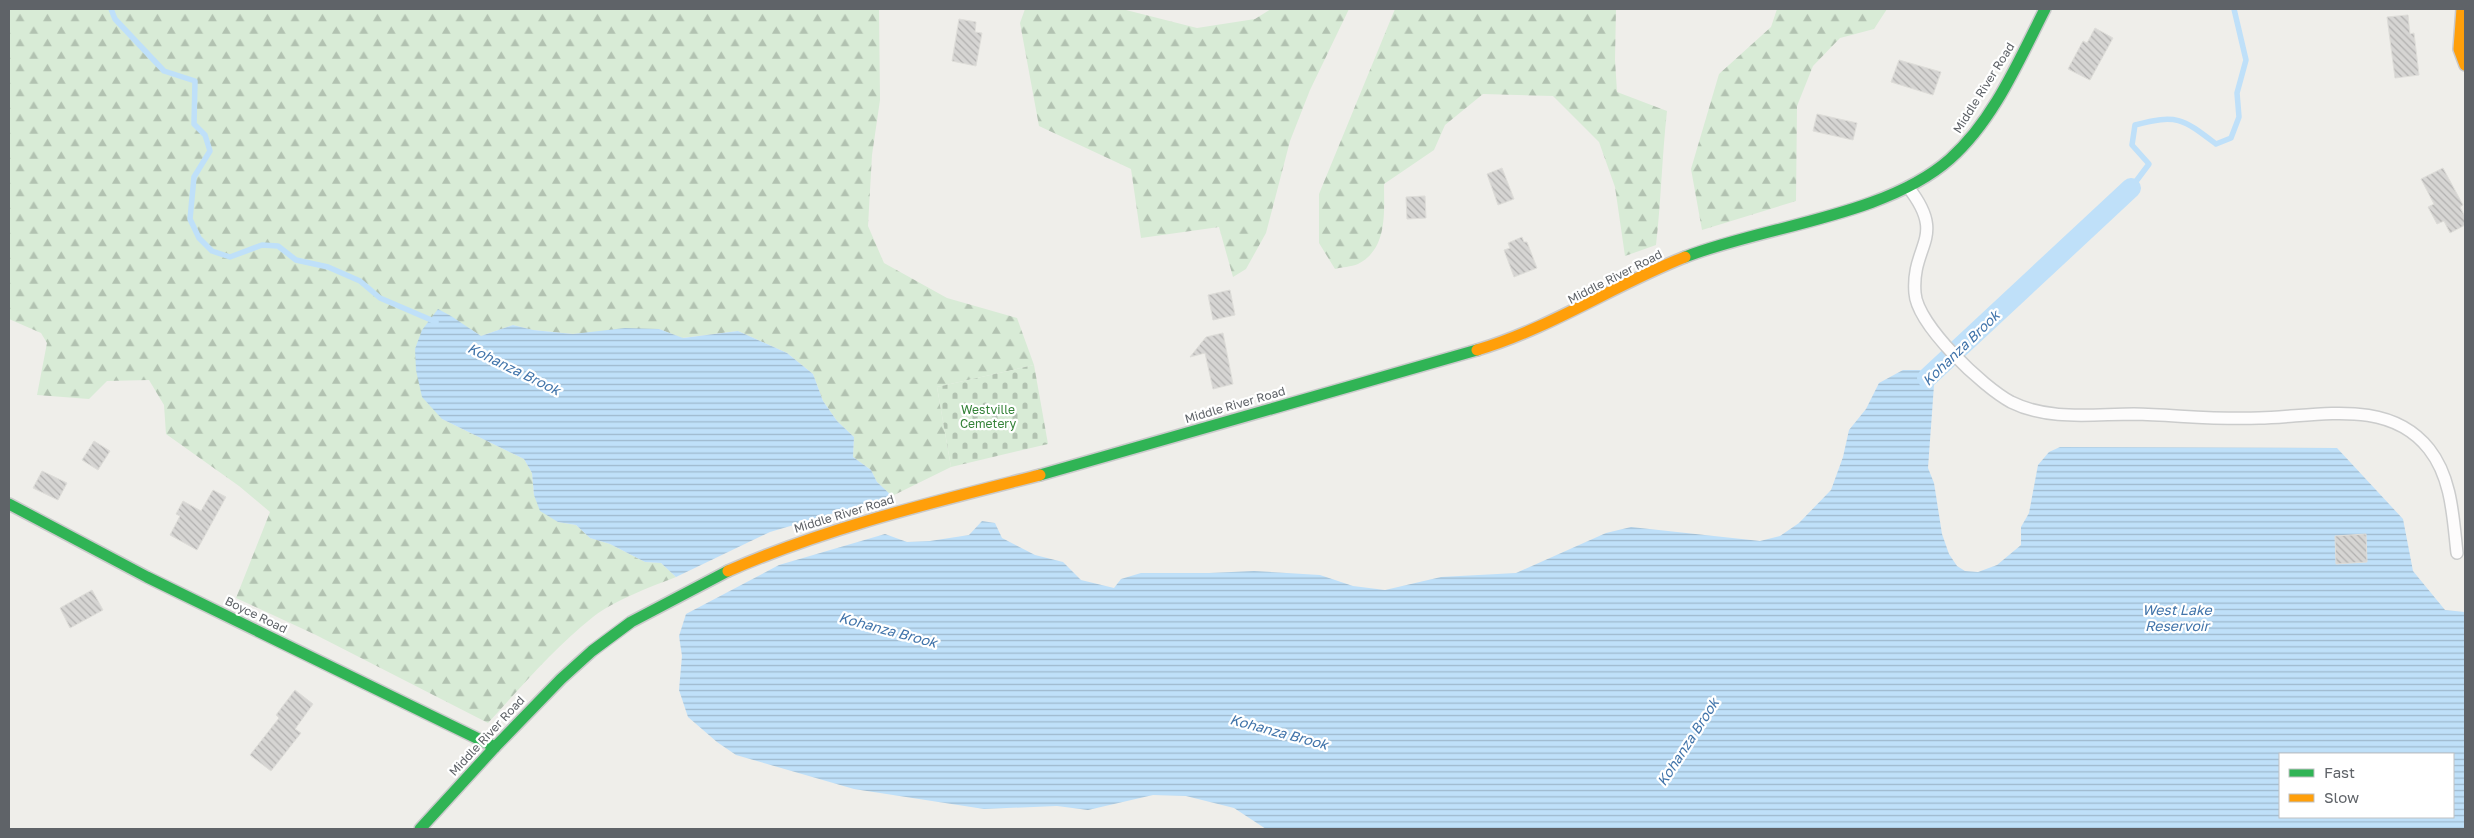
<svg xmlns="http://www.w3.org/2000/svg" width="2474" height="838" font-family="'Golos Text',sans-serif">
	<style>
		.forest { fill: url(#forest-firs) }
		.cemetery { fill: url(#cemetery-stones) }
		.water { fill: url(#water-rules); fill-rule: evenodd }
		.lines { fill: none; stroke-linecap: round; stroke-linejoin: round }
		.stream { stroke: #bfe0f9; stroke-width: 5.5 }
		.canal { stroke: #bfe0f9; stroke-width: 20 }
		.building { fill: url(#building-back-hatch); stroke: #deddd9 }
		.lane-casing { stroke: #cbcccc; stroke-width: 14 }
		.fast-casing { stroke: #cacacb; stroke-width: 14 }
		.slow-casing { stroke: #cacacb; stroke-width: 14 }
		.lane { stroke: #fdfcfc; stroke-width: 11 }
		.fast { stroke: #30b455; stroke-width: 11 }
		.slow { stroke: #ff9f0a; stroke-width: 11 }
		.labels { text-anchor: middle; stroke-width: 4.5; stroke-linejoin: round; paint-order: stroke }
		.street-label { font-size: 12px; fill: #5f6368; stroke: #fff }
		.park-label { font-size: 12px; fill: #348238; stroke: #fff }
		.water-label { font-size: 14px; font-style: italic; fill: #4174aa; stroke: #fff }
	</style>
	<defs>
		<pattern id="forest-firs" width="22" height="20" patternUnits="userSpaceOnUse" patternTransform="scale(1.25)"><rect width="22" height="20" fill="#d8ebd6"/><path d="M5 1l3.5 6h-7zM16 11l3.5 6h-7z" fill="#b2c2b1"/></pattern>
		<pattern id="cemetery-stones" width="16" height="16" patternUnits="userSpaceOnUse" patternTransform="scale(1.25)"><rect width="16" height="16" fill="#d8ebd6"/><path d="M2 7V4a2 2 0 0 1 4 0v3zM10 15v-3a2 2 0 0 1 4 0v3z" fill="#b2c2b1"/></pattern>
		<pattern id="water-rules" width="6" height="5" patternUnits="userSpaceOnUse" patternTransform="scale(1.25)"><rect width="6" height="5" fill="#bfe0f9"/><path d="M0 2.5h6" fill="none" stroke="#9eb9cd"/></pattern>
		<pattern id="building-back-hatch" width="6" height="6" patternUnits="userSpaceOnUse" patternTransform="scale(1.25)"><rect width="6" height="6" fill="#d6d5d3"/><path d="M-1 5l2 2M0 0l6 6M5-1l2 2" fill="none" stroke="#b1b0af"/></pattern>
	</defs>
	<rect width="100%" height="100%" fill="#efeeea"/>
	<g class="forest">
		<path d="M 9,9 L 879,9 L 880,100 L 872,155 L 868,226 L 884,263 L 947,298 L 1017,318 L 1034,365 L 937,387 L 951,467 L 892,496 L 877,482 L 871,470 L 853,457 L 854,437 L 837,421 L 823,401 L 813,374 L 787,353 L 738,331 L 682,338 L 659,329 L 573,334 L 533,330 L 513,325 L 481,336 L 467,327 L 442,419 L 524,459 L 532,473 L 534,495 L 558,522 L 576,525 L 590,538 L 610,544 L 645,562 L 661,563 L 676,577 C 650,587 615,600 593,617 C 554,648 521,687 488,723 L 316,635 L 236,598 L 270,512 L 239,486 L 166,434 L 164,405 L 149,380 L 107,381 L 89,399 L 37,395 L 47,343 L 41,333 L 9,319 Z"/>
		<path d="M 1025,9 L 1122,9 L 1197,28 L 1255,19 L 1271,9 L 1349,9 L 1310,90 L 1290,141 L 1266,233 L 1246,269 L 1233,277 L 1219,227 L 1141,238 L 1131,169 L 1039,126 L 1020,23 Z"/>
		<path d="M 1395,9 L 1616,9 L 1615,60 L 1617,92 L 1667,111 C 1662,156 1661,201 1656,245 L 1625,256 L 1615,187 L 1599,142 L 1553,96 L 1483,94 L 1445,125 L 1434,150 L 1384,184 C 1384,212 1388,249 1358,264 C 1351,267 1342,267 1335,269 L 1319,243 L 1319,194 Z"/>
		<path d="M 1777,9 L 1887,9 L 1874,29 L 1840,38 L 1813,66 L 1797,106 L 1796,201 L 1702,230 L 1691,169 L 1719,74 L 1771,27 Z"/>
	</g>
	<path class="cemetery" d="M 1034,365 L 1048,444 L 951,467 L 937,387 Z"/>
	<g class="water">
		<path d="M 438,309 L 451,316 L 481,336 L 513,325 L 533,330 L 573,334 L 625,328 L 659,329 L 683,338 L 738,331 L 787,353 L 813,374 L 823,401 L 837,421 L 854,437 L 853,457 L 871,470 L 877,482 L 892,496 L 770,532 L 676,577 L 661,563 L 645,562 L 610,544 L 590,538 L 576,525 L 558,522 L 540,511 L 534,495 L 532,473 L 524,459 L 442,419 L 422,397 L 416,370 L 415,349 L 422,330 Z"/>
		<path d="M 1903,370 L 1920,370 L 1934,385 L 1928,468 L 1934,483 L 1942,534 L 1949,554 L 1957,566 L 1965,571 L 1978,572 L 1997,565 L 2021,545 L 2021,527 L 2029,513 L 2038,465 L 2049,452 L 2060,447 L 2337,448 L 2403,519 L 2413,571 L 2445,610 L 2465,612 L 2465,829 L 1266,829 L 1234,808 L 1186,796 L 1153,795 L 1088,810 L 1057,806 L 984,809 L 854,789 L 736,755 L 717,742 L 688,717 L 679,690 L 682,656 L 679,636 L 686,614 L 779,565 L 885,534 L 907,542 L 930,541 L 969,535 L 982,521 L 995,523 L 1002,538 L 1035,555 L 1063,562 L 1081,580 L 1114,588 L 1121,579 L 1141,573 L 1209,573 L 1254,571 L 1320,575 L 1353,586 L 1385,590 L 1441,577 L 1516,573 L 1606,533 L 1631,527 L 1760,541 L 1780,536 L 1799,523 L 1831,490 L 1843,457 L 1849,430 L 1866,409 L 1879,383 ZM 2280,754 L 2453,754 L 2453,817 L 2280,817 Z"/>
	</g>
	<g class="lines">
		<g class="stream">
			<path d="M 111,9 L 115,19 L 164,71 L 195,81 L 194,124 L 205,135 L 210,151 L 194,177 L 190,219 L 199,238 L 212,251 L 230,257 L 262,245 L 278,246 L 296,260 L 328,267 L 360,281 L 380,298 L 436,322"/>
			<path d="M 2131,188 L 2149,164 L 2132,145 L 2135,125 C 2177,114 2182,118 2216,144 L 2231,138 L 2239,117 L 2237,93 L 2246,60 L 2234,9"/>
		</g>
		<path class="canal" d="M 1927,378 L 2131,188"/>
	</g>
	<g class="building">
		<path d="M 2408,15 L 2410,34 L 2414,33 L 2419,75 L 2395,78 L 2387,17 Z"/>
		<path d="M 959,19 L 976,22 L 975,32 L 982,33 L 976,66 L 952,61 Z"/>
		<path d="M 2095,28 L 2113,38 L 2090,80 L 2068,69 L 2083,41 L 2087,43 Z"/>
		<path d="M 1899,60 L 1941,72 L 1933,95 L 1891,82 Z"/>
		<path d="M 1817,114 L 1857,123 L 1853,140 L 1813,131 Z"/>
		<path d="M 1502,168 L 1514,199 L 1498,205 L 1487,174 Z"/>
		<path d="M 2443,168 L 2463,205 L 2460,207 L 2465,217 L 2465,225 L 2450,233 L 2444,221 L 2437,224 L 2428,207 L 2434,204 L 2421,179 Z"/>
		<path d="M 1425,196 L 1426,218 L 1407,219 L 1406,197 Z"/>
		<path d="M 1522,237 L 1524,242 L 1527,242 L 1537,268 L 1514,277 L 1504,250 L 1510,248 L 1508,243 Z"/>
		<path d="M 1230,290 L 1235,315 L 1213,320 L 1208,295 Z"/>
		<path d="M 1223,333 L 1233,384 L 1213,389 L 1205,353 L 1190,357 L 1206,337 Z"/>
		<path d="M 94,441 L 110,451 L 98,470 L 82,460 Z"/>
		<path d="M 42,471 L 67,483 L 58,500 L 33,488 Z"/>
		<path d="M 213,490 L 226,497 L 197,550 L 170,535 L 180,516 L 176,514 L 183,501 L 201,511 Z"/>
		<path d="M 2366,534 L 2367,562 L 2336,564 L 2335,536 Z"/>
		<path d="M 92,590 L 103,610 L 70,628 L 60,608 Z"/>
		<path d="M 295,690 L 313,704 L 295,729 L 301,733 L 271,771 L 250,755 L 279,718 L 276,715 Z"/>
	</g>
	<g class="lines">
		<g class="lane-casing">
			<path id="lane" d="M 1908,187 C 1948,238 1911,244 1915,293 C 1917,325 1983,387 2011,402 C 2049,421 2093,414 2134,414 C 2176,415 2217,420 2259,418 C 2316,417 2388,397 2429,449 C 2452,478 2453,518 2457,553"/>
		</g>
		<g class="fast-casing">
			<g id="fast">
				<path d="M 1685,257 C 1764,226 1886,216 1950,159 C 1994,120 2019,60 2045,9"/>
				<path d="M 1040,475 L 1477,350"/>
				<path d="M 9,504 L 147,577 L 495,747"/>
				<path d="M 420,829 L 495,747 L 561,679 L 592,651 L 631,622 L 728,571"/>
			</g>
		</g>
		<g class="slow-casing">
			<g id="slow">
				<path d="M 2462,9 L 2459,49 L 2465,65"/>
				<path d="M 1477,350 C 1551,328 1614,285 1685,257"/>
				<path d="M 728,571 C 828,527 934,502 1040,475"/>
			</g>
		</g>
		<use href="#lane" class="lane"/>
		<use href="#fast" class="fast"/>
		<use href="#slow" class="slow"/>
	</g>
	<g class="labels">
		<g class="street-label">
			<text transform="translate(1984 88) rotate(-58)" y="4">Middle River Road</text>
			<text transform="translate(1615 277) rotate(-27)" y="4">Middle River Road</text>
			<text transform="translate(1235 405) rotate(-16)" y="4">Middle River Road</text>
			<text transform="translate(844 514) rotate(-17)" y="4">Middle River Road</text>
			<text transform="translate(256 615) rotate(26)" y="4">Boyce Road</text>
			<text transform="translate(487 736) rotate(-47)" y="4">Middle River Road</text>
		</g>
		<g class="park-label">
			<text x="988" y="414">Westville<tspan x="988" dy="14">Cemetery</tspan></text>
		</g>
		<g class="water-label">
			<text transform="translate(1961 348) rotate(-44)" y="5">Kohanza Brook</text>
			<text transform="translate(514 369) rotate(26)" y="5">Kohanza Brook</text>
			<text x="2177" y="615">West Lake<tspan x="2177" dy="16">Reservoir</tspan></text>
			<text transform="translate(888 630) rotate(15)" y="5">Kohanza Brook</text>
			<text transform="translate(1279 732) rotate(15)" y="5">Kohanza Brook</text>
			<text transform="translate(1688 742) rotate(-57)" y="5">Kohanza Brook</text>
		</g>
	</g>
	<rect width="2474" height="838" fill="none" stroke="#5f6368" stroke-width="20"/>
	<rect x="2279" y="753" width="175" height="65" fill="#ffffff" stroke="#bfc1c3"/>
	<rect x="2289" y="769" width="25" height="8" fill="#30b455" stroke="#bfc1c3"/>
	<text x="2324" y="778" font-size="15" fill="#5f6368">Fast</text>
	<rect x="2289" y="794" width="25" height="8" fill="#ff9f0a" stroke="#bfc1c3"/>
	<text x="2324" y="803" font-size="15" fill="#5f6368">Slow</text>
</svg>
